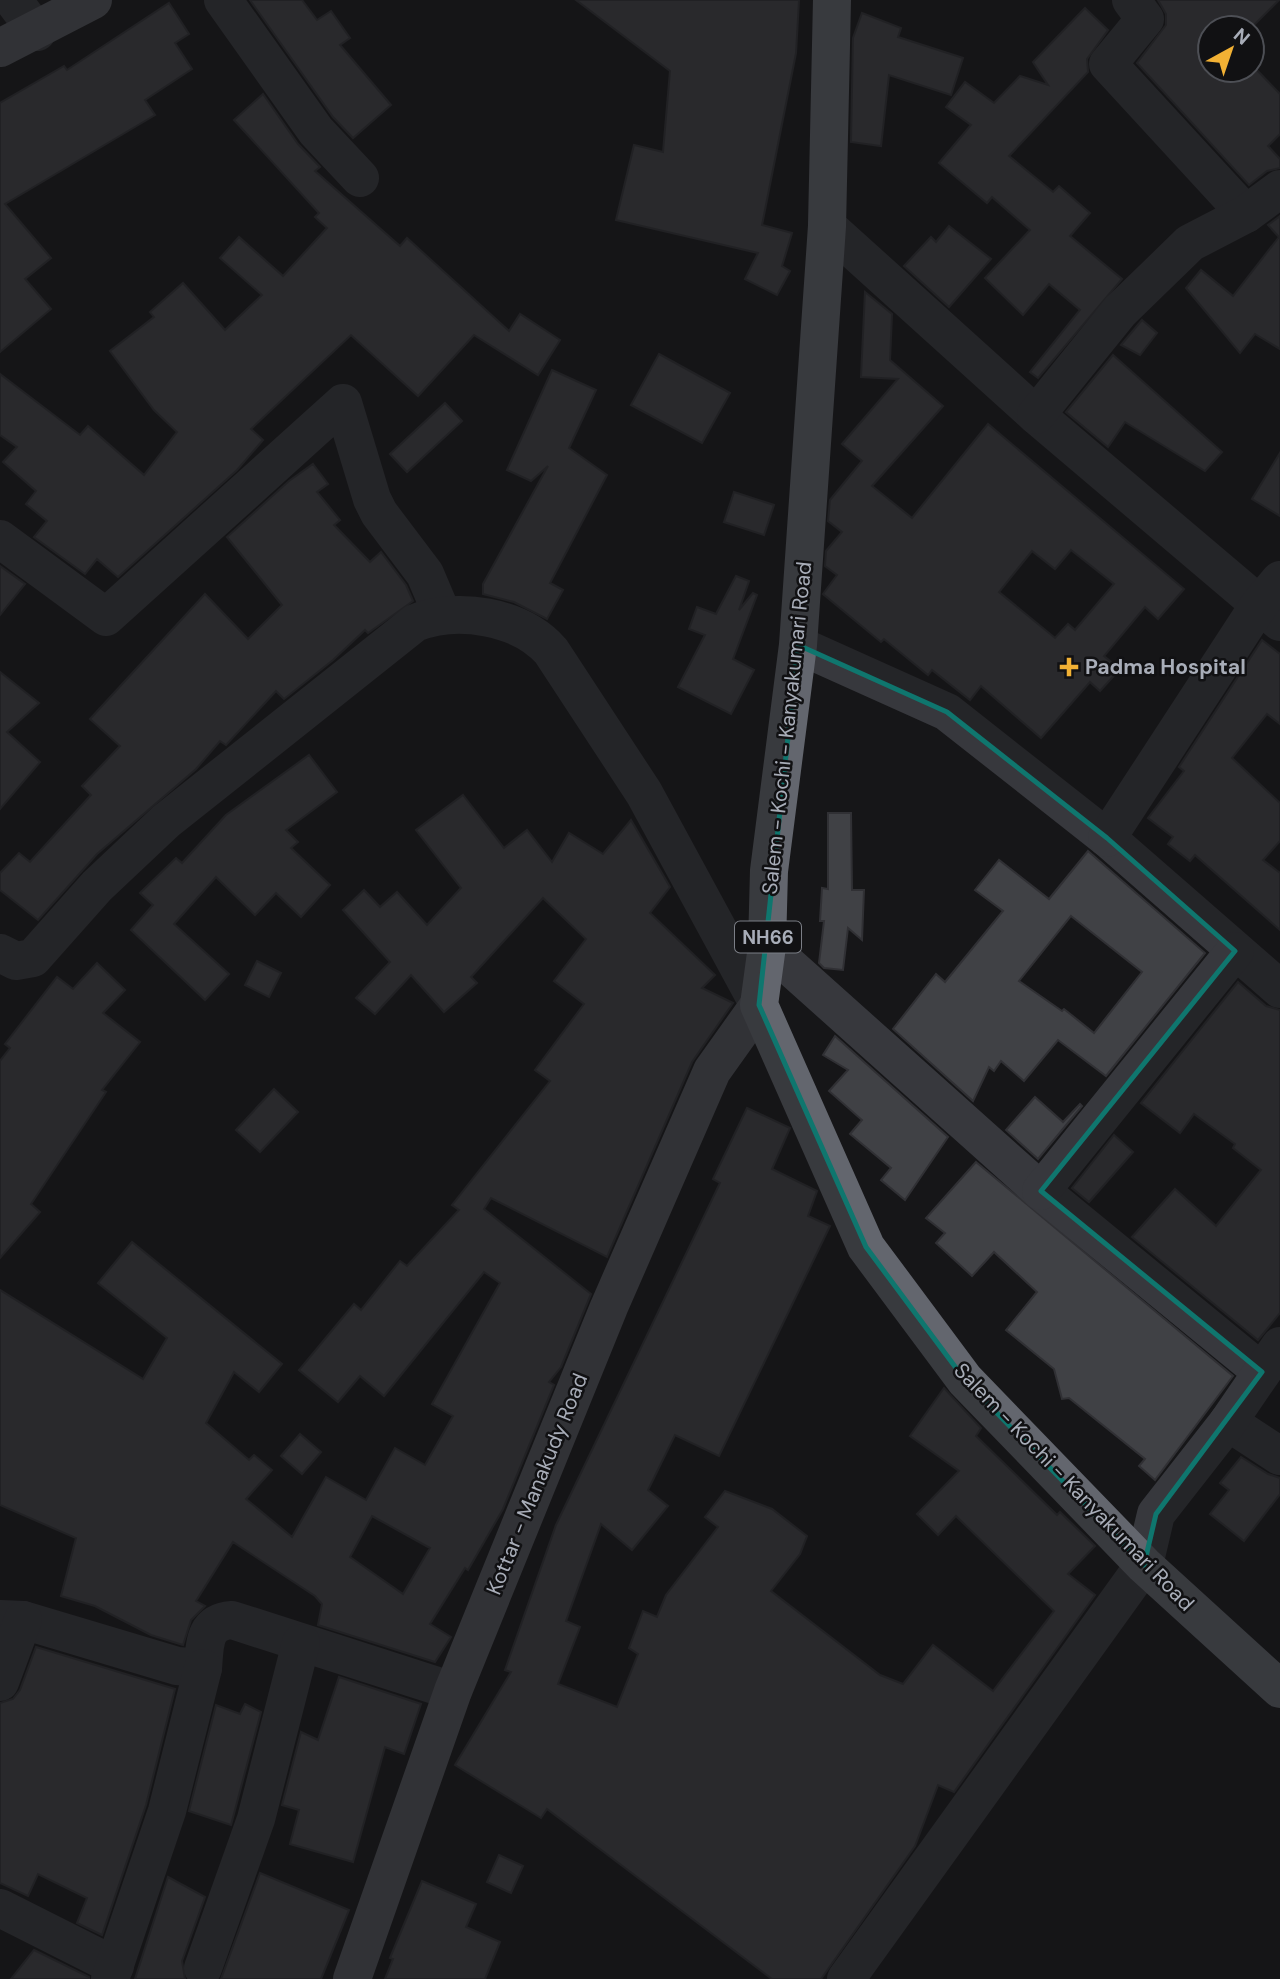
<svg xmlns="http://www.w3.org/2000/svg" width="1280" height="1979" font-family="'DM Sans',sans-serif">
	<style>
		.building { fill: #404145; stroke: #303034; stroke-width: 2; fill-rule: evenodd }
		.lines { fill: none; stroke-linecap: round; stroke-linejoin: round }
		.minor { stroke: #37383d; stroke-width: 38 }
		.major { stroke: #53555c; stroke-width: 38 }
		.highway { stroke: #63666e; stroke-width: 38 }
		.marked { fill: none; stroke: #0f766e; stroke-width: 5; stroke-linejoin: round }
		.poi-dot { fill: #f2b134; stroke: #111113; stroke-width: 2.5 }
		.labels { text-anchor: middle; stroke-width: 5; stroke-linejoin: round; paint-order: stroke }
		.shield { fill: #111113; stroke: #7b7e86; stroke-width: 2 }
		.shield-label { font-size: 19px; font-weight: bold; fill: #a8adb8 }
		.poi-label { font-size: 21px; font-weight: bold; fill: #a8adb8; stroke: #111113; text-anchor: start }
		.street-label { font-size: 21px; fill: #a8adb8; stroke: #111113 }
	</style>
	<rect width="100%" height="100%" fill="#161618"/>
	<g class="building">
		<path d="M 250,0 L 302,0 L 317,20 L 331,11 L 350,38 L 340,45 L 391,105 L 353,138 L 333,117 Z"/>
		<path d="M 576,0 L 799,0 L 796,53 L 762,225 L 792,233 L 782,266 L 790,271 L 777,295 L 745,279 L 758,253 L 616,220 L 634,145 L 663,152 L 670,71 Z"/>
		<path d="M 1158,0 L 1279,0 L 1251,28 L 1210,28 L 1210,70 L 1252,70 L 1252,65 L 1280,94 L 1280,134 L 1268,146 L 1280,159 L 1280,168 L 1267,171 L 1249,185 L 1137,63 L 1166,25 L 1166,14 Z"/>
		<path d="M 169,3 L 189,34 L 175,43 L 192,69 L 145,100 L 155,115 L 5,204 L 51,258 L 25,279 L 51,309 L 0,352 L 0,103 L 64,66 L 67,70 Z"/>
		<path d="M 1085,8 L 1108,30 L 1087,59 L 1088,72 L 1009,156 L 1053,192 L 1059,186 L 1090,213 L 1070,236 L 1122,279 L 1038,378 L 1030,372 L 1080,310 L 1049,284 L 1023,315 L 985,278 L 1030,230 L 992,197 L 987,203 L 939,163 L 971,125 L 946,107 L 965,82 L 994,103 L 1020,76 L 1048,85 L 1033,62 Z"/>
		<path d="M 862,13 L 901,28 L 898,37 L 963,58 L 951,95 L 889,75 L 881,146 L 851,142 L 853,38 Z"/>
		<path d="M 263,94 L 298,144 L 320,167 L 315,171 L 400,246 L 407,238 L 509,331 L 520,314 L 560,340 L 538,375 L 474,335 L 418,396 L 351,335 L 251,429 L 263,440 L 237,470 L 118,577 L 97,559 L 85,574 L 34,537 L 47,521 L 26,504 L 36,491 L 3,462 L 17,447 L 0,435 L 0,374 L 80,435 L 88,426 L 144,475 L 177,432 L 154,410 L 110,351 L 154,317 L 150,312 L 183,283 L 225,330 L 262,295 L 220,258 L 239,237 L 283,276 L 327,228 L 315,217 L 319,213 L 234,120 Z"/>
		<path d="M 1280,216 L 1280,349 L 1255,334 L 1240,353 L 1186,288 L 1201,270 L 1233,296 L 1279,237 L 1268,225 Z"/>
		<path d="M 949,226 L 991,259 L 949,307 L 904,266 L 931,237 L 936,242 Z"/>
		<path d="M 865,292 L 892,314 L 890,360 L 943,406 L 872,486 L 912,518 L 988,424 L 1184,589 L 1158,619 L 1145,607 L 1104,656 L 1120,669 L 1100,691 L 1090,682 L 1041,738 L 981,686 L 970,700 L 932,670 L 928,675 L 884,639 L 881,642 L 823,594 L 837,575 L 825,566 L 826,551 L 842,532 L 828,521 L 830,500 L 862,461 L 842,444 L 898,379 L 861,377 ZM 1071,550 L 1114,584 L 1075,630 L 1068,624 L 1055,638 L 999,592 L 1032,551 L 1055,569 Z"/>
		<path d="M 1142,320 L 1157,333 L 1140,355 L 1121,345 Z"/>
		<path d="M 659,354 L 730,393 L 702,443 L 631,405 Z"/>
		<path d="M 1113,355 L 1222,452 L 1205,471 L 1125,422 L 1108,447 L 1066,412 Z"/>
		<path d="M 552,370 L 596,390 L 569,448 L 607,475 L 550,583 L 563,590 L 547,619 L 514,602 L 483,594 L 483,584 L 548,466 L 531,481 L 507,470 Z"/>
		<path d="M 445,403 L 462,421 L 407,472 L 390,454 Z"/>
		<path d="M 1280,453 L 1280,516 L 1252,499 Z"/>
		<path d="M 313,464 L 328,484 L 317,492 L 340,520 L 334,525 L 370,562 L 381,552 L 406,585 L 413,601 L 368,633 L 365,630 L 333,660 L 284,699 L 276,691 L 226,745 L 220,741 L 196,769 L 97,854 L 38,920 L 0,890 L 0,873 L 19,853 L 30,862 L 91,795 L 82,786 L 120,746 L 90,719 L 205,594 L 248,639 L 282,605 L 227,537 L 289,481 Z"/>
		<path d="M 734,492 L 774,505 L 764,535 L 724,522 Z"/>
		<path d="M 0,566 L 25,584 L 0,615 Z"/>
		<path d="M 736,576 L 749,581 L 739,610 L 753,593 L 757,595 L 733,659 L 754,670 L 731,714 L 678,687 L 705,635 L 689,629 L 697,607 L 716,614 Z"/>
		<path d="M 1262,640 L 1280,654 L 1280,724 L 1267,714 L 1232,758 L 1280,803 L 1280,841 L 1263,860 L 1280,873 L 1280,930 L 1195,855 L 1190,861 L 1168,844 L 1173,837 L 1148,818 L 1184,771 L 1179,767 Z"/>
		<path d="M 0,672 L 39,703 L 7,732 L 40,762 L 0,809 Z"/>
		<path d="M 309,755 L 337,792 L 286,830 L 298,842 L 291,848 L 330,885 L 301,917 L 276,893 L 255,915 L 216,877 L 174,924 L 229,974 L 205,1000 L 131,930 L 153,905 L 140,893 L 176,858 L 182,863 L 226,815 Z"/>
		<path d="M 463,795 L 504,848 L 527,830 L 552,862 L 569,833 L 603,854 L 631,820 L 670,887 L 650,913 L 715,975 L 702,988 L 733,1003 L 692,1062 L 607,1257 L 491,1198 L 484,1209 L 591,1294 L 561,1367 L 549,1382 L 554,1385 L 503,1509 L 468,1570 L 465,1568 L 430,1624 L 451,1637 L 435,1662 L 318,1625 L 322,1604 L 315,1596 L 233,1542 L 196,1601 L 205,1606 L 191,1620 L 183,1645 L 151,1635 L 95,1606 L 61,1596 L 76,1538 L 0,1505 L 0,1290 L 143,1379 L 167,1338 L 98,1283 L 132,1242 L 282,1364 L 259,1392 L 234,1372 L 206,1423 L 249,1460 L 254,1455 L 272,1470 L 246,1499 L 292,1537 L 326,1477 L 366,1500 L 395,1448 L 425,1465 L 453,1416 L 432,1404 L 500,1283 L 484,1272 L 384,1396 L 360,1376 L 338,1402 L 299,1370 L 354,1304 L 361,1310 L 400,1261 L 407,1266 L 459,1210 L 452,1205 L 550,1081 L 535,1070 L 584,1004 L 554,981 L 586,939 L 543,898 L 471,977 L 477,983 L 444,1012 L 411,975 L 375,1014 L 356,998 L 390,962 L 343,910 L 364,890 L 380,907 L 397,892 L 427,925 L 461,888 L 416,830 ZM 372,1516 L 430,1548 L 403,1594 L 350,1557 Z"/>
		<path d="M 828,813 L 851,813 L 852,890 L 864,890 L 862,940 L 848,928 L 843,970 L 824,968 L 819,963 L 824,921 L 820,921 L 822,888 L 828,889 Z"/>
		<path d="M 1088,851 L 1205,953 L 1106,1076 L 1058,1040 L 1024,1081 L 1001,1061 L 994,1071 L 989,1067 L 973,1101 L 893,1029 L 936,974 L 945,982 L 1003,911 L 975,890 L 999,860 L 1049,899 ZM 1071,916 L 1142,972 L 1094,1033 L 1064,1009 L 1062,1011 L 1019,981 Z"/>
		<path d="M 257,961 L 281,973 L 269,997 L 245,985 Z"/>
		<path d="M 97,963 L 125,990 L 103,1013 L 140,1042 L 102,1090 L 106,1092 L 31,1204 L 40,1212 L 0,1258 L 0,1061 L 10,1048 L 5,1044 L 57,977 L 73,989 Z"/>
		<path d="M 1238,982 L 1266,1006 L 1280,1010 L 1280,1313 L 1258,1340 L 1132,1237 L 1175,1189 L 1216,1226 L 1261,1170 L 1233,1148 L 1235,1144 L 1194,1114 L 1180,1133 L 1141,1103 Z"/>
		<path d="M 835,1036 L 948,1137 L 905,1200 L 881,1180 L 891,1168 L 850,1134 L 862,1120 L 829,1091 L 848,1070 L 823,1055 Z"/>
		<path d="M 274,1089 L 298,1112 L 260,1152 L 236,1130 Z"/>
		<path d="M 1035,1097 L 1063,1122 L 1080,1104 L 1082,1106 L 1038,1159 L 1006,1130 Z"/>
		<path d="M 747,1108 L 790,1128 L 772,1169 L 817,1191 L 808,1216 L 830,1226 L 719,1456 L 675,1435 L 648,1490 L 668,1506 L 632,1550 L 601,1524 L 566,1621 L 580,1627 L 558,1684 L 617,1707 L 638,1654 L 629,1648 L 643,1611 L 657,1617 L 666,1595 L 718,1527 L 705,1517 L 725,1491 L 772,1509 L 807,1536 L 800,1554 L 771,1591 L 880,1675 L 903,1684 L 933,1645 L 993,1691 L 1054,1611 L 956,1516 L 938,1535 L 917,1514 L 959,1471 L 910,1436 L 944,1388 L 981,1428 L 976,1436 L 1057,1515 L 1060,1512 L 1095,1546 L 1068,1574 L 1095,1595 L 954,1792 L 938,1785 L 915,1846 L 821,1979 L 772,1979 L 547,1809 L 541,1818 L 455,1765 L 511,1672 L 505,1670 L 556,1525 L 720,1183 L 713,1179 Z"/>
		<path d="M 1114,1135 L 1133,1152 L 1089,1202 L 1072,1188 Z"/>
		<path d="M 976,1162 L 1233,1376 L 1155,1480 L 1139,1466 L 1145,1459 L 1069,1398 L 1062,1399 L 1054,1369 L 1006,1330 L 1037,1292 L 994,1252 L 972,1276 L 936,1243 L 945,1233 L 926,1218 Z"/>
		<path d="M 300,1434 L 321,1452 L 302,1474 L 281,1456 Z"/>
		<path d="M 1241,1457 L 1268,1474 L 1280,1478 L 1280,1494 L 1244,1541 L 1210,1514 L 1229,1490 L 1220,1483 Z"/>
		<path d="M 36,1647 L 175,1689 L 146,1805 L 102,1935 L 77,1923 L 87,1898 L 38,1874 L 28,1896 L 0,1883 L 0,1703 L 13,1699 L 20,1690 Z"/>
		<path d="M 339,1677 L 421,1704 L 404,1754 L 385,1747 L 353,1862 L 290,1844 L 299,1810 L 282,1805 L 301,1732 L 318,1740 Z"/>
		<path d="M 245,1704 L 261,1712 L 231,1825 L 189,1811 L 216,1705 L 240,1714 Z"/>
		<path d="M 499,1855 L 523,1866 L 511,1893 L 487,1882 Z"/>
		<path d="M 260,1873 L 349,1910 L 321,1979 L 221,1979 Z"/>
		<path d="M 168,1877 L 205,1897 L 182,1961 L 185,1979 L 135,1979 Z"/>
		<path d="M 422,1881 L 476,1904 L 466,1927 L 500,1942 L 485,1979 L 385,1979 L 393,1959 L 390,1958 Z"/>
		<path d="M 34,1950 L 89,1977 L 89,1979 L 11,1979 Z"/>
	</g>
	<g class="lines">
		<g class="minor">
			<path d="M 13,0 L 37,32"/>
			<path d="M 223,0 L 316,131 L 360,178"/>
			<path d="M 1131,0 L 1145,19 L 1108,64 L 1246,214"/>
			<path d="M 827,226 L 1036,415 L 1280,622"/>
			<path d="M 1036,415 L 1120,311 L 1190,243 L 1246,214 L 1280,189"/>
			<path d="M 0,539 L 106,617 L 343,403 L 372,499 L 379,513 L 425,574 L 442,614"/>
			<path d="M 798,645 L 947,712 L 1107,838 L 1280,989"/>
			<path d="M 1107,838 L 1259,605 L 1280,580"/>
			<path d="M 767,946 L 1041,1191 L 1262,1372"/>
			<path d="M 0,953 L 16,961 L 33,958 L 97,886 L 166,821 L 415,623 C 457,606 520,616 551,651 L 644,793 L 759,1005"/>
			<path d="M 1041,1191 L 1235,951"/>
			<path d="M 1228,1422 L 1280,1456"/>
			<path d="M 0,1619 L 23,1620 L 177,1666 L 203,1668 C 205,1645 203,1622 232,1620 L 453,1691"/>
			<path d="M 0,1682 L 23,1620"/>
			<path d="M 0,1908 L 115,1966"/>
			<path d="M 203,1968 L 256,1819 L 301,1643"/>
			<path d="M 110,1979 L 167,1811 L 203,1668"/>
			<path d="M 846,1979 L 1144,1565 L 1156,1514 L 1228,1422 L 1280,1346"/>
		</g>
		<g class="major">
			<path d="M 0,48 L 93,0"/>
			<path d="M 352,1979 L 453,1691 L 609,1307 L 712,1071 L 759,1005"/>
		</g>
		<path class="highway" d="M 832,0 L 827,226 L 798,645 L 769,871 L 767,946 L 759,1005 L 866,1247 L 965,1380 L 1144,1565 L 1280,1689"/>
	</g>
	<path d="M0 0H1280V1979H0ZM 798,645 L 947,712 L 1107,838 L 1235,951 L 1041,1191 L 1262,1372 L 1156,1514 L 1144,1565 L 965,1380 L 866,1247 L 759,1005 Z" fill="#161618" fill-opacity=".55" fill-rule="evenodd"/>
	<path class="marked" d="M 798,645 L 947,712 L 1107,838 L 1235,951 L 1041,1191 L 1262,1372 L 1156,1514 L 1144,1565 L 965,1380 L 866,1247 L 759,1005 Z"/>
	<path class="poi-dot" d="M1065.5 656.5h7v7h7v7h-7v7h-7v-7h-7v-7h7z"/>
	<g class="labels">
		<rect class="shield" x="735" y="921.5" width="66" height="31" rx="5"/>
		<g class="shield-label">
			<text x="768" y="944">NH66</text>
		</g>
		<g class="poi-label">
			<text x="1085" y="674">Padma Hospital</text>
		</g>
		<g class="street-label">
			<text transform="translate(787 728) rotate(-84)" y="7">Salem - Kochi - Kanyakumari Road</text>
			<text transform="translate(537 1484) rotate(-68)" y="7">Kottar - Manakudy Road</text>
			<text transform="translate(1074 1487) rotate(46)" y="7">Salem - Kochi - Kanyakumari Road</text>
		</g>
	</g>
	<g transform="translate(1231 49) rotate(40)"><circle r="33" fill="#111113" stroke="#4d4f55" stroke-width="2"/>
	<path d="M0-5L12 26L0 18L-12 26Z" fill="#f2b134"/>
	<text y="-10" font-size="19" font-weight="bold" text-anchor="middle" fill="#a8adb8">N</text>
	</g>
</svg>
